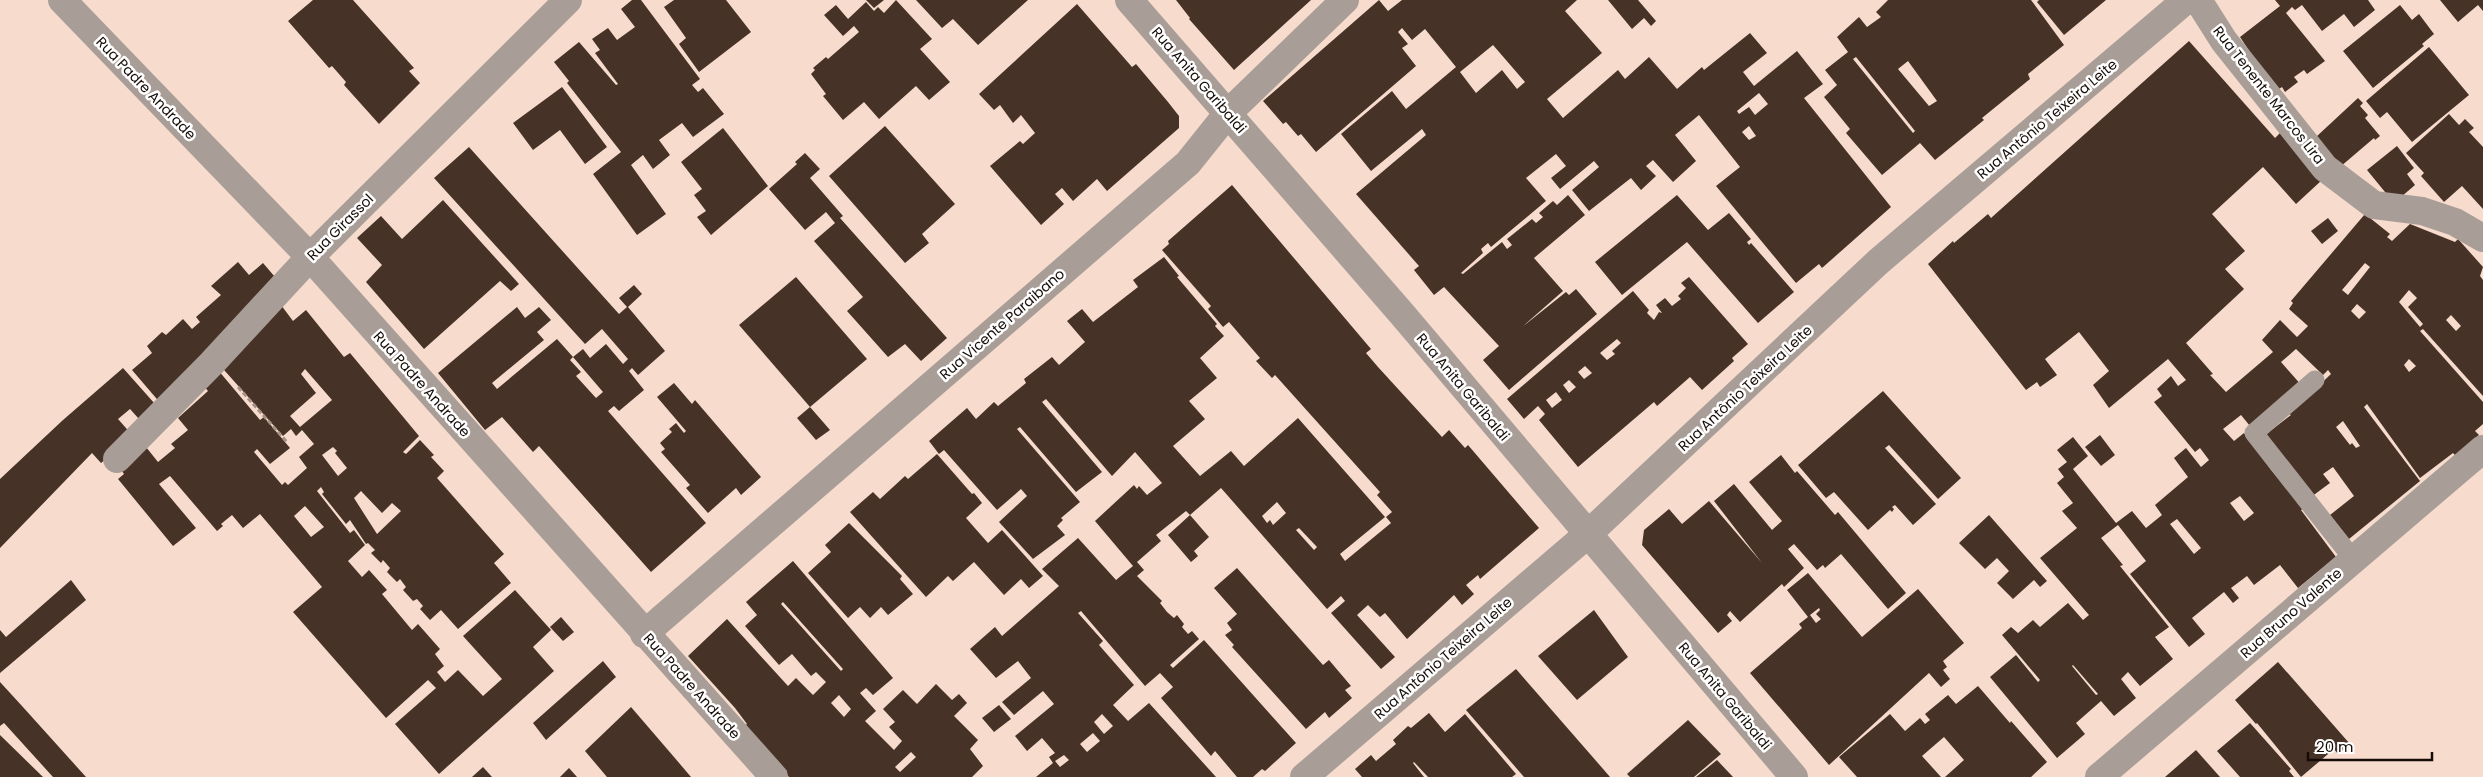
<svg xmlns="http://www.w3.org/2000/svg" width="2483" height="777" font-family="Poppins,sans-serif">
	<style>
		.building { fill: #473227; fill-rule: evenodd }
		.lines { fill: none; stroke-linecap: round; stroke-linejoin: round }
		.path { stroke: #a59186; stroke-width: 3; stroke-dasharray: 5 2.5; stroke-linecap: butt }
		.service { stroke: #a99d97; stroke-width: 19 }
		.minor { stroke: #a99d97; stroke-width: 28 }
		.labels { text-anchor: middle; stroke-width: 5; stroke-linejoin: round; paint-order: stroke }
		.street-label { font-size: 14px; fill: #150c08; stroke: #fff }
	</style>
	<rect width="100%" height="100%" fill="#f7dcce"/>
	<g class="building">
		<path d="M 313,0 L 353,0 L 414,68 L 409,71 L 420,83 L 379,124 L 344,85 L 346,82 L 332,66 L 329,68 L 288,21 Z"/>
		<path d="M 632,0 L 641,0 L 700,79 L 692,85 L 698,92 L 703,88 L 724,114 L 693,137 L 682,123 L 659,140 L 670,155 L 653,169 L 643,155 L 631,165 L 666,214 L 637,235 L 593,174 L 621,152 L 567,83 L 569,81 L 554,62 L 579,42 L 616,85 L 618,84 L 595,53 L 600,50 L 592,39 L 608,28 L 617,40 L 635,27 L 621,9 Z"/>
		<path d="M 674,0 L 726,0 L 751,32 L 699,72 L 679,44 L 686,38 L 664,7 Z"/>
		<path d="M 866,0 L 884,0 L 874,8 Z"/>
		<path d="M 896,0 L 932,39 L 920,49 L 950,82 L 929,100 L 916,86 L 879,119 L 864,102 L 843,120 L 823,96 L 826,94 L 811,74 L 815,70 L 813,68 L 826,57 L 828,59 L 859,32 L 854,26 L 843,36 L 824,15 L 836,5 L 848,19 L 866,2 L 874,11 L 878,7 L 884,13 Z"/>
		<path d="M 916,0 L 1028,0 L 978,45 L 953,19 L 942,28 Z"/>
		<path d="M 1176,0 L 1311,0 L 1234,70 L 1189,19 L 1190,18 Z"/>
		<path d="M 1379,0 L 1388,11 L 1402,0 L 1577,0 L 1565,11 L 1602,53 L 1547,99 L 1563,118 L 1618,70 L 1625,79 L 1649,57 L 1677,89 L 1702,67 L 1704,70 L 1750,33 L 1767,53 L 1743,72 L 1754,86 L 1797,51 L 1823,84 L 1804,98 L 1891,207 L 1822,268 L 1819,264 L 1796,283 L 1716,186 L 1740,167 L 1699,115 L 1675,135 L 1696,161 L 1673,182 L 1653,160 L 1646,166 L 1656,176 L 1641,190 L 1631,178 L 1589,211 L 1572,190 L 1599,167 L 1594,161 L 1560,189 L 1551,178 L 1566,166 L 1556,154 L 1526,178 L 1546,201 L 1491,247 L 1488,243 L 1481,249 L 1483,253 L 1461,273 L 1463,274 L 1502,242 L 1507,249 L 1512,245 L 1507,239 L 1532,219 L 1536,223 L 1543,217 L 1539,213 L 1553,201 L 1557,205 L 1568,195 L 1585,215 L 1534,258 L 1563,291 L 1522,327 L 1566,292 L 1569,295 L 1576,289 L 1597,314 L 1509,390 L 1483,360 L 1499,346 L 1444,287 L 1434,295 L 1414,270 L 1419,266 L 1356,194 L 1426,135 L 1422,129 L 1371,171 L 1341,134 L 1392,91 L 1406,109 L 1456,67 L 1425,29 L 1412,40 L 1402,28 L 1398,32 L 1408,44 L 1402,48 L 1416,66 L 1316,152 L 1301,134 L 1298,136 L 1286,122 L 1283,124 L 1263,101 ZM 1493,45 L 1525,82 L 1517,89 L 1502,70 L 1476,93 L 1460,72 ZM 1759,93 L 1768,104 L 1755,115 L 1749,107 L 1739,114 L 1737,111 ZM 1749,126 L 1756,136 L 1749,140 L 1742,132 Z"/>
		<path d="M 1608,0 L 1638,0 L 1656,21 L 1651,26 L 1644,18 L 1632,29 Z"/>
		<path d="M 1888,0 L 2031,0 L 2064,45 L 2028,74 L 2030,79 L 1982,118 L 1984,120 L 1935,160 L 1920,143 L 1882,175 L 1846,133 L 1850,129 L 1824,97 L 1837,85 L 1825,70 L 1848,52 L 1837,37 L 1859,17 L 1867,27 L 1881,17 L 1876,12 ZM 1856,57 L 1915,131 L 1913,133 L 1853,59 ZM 1908,61 L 1937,101 L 1929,106 L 1898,69 Z"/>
		<path d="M 2039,0 L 2106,0 L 2064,35 L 2037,2 Z"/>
		<path d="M 2275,0 L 2368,0 L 2375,10 L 2354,27 L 2344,14 L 2322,31 L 2302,5 L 2295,10 L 2292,7 L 2286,13 L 2325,61 L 2307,74 L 2304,70 L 2294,77 L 2298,82 L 2285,92 L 2282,87 L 2276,91 L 2240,37 L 2280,6 Z"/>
		<path d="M 2440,0 L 2483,0 L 2483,11 L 2478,5 L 2458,22 Z"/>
		<path d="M 1077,4 L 1132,67 L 1136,64 L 1168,102 L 1179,116 L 1179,128 L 1107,191 L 1097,179 L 1073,201 L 1062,188 L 1055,194 L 1064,204 L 1041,225 L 990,166 L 1020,141 L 1023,144 L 1035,133 L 1021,115 L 1013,123 L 1000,105 L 994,110 L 979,94 Z"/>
		<path d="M 2400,5 L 2412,20 L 2419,14 L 2434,34 L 2422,44 L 2424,46 L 2373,88 L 2343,51 Z"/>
		<path d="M 2189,41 L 2275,138 L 2280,133 L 2322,180 L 2296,204 L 2263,167 L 2212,214 L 2245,251 L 2225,269 L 2244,289 L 2186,343 L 2213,374 L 2210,375 L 2226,392 L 2273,352 L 2262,340 L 2280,320 L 2297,337 L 2308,326 L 2289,309 L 2293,303 L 2291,301 L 2365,214 L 2390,234 L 2387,237 L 2392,241 L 2410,224 L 2455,242 L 2458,239 L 2483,267 L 2480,276 L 2483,280 L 2483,396 L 2423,329 L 2420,331 L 2483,402 L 2483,424 L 2475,431 L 2479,435 L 2456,456 L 2453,453 L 2420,478 L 2367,404 L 2364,407 L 2420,481 L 2349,539 L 2330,515 L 2354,496 L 2333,467 L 2323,474 L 2330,483 L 2311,497 L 2265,435 L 2291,415 L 2289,414 L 2331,374 L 2328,370 L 2323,375 L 2296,349 L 2281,362 L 2303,387 L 2250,426 L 2241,415 L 2223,429 L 2234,441 L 2244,433 L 2272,471 L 2304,508 L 2301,510 L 2336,557 L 2298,588 L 2280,565 L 2254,585 L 2247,576 L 2231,588 L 2239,598 L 2233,603 L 2224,592 L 2192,618 L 2205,634 L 2189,647 L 2130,574 L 2146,561 L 2118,525 L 2101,538 L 2123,565 L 2120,566 L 2169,627 L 2155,637 L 2173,659 L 2140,686 L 2128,672 L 2121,679 L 2136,698 L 2114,716 L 2101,701 L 2076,723 L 2085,734 L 2057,758 L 1990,677 L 2016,655 L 2038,682 L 2040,680 L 2002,635 L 2011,627 L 2018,633 L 2033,620 L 2040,627 L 2068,603 L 2083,620 L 2089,615 L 2040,558 L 2077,528 L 2062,511 L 2073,503 L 2057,483 L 2064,477 L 2058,469 L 2067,462 L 2057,450 L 2073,437 L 2088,456 L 2073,469 L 2116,523 L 2132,511 L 2146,528 L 2162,515 L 2155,505 L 2188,477 L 2174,458 L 2186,448 L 2201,467 L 2209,460 L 2200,448 L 2195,452 L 2154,402 L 2162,396 L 2157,389 L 2171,376 L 2178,386 L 2186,380 L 2168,359 L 2109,408 L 2093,385 L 2109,371 L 2079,332 L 2045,359 L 2057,375 L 2040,387 L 2037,382 L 2026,390 L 1928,264 L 1953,241 L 1954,243 L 1988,214 L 1991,218 ZM 2365,263 L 2370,267 L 2348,295 L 2342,290 ZM 2409,290 L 2417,298 L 2408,307 L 2423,324 L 2420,327 L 2399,302 ZM 2357,304 L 2366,312 L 2359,319 L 2351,311 ZM 2451,315 L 2461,326 L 2456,331 L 2446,320 ZM 2409,359 L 2416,366 L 2409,372 L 2404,365 ZM 2343,421 L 2360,446 L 2356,448 L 2352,443 L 2350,445 L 2336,427 ZM 2240,496 L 2254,513 L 2244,521 L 2230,503 ZM 2177,519 L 2201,548 L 2194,554 L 2170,524 ZM 2073,665 L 2098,694 L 2096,695 L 2072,666 Z"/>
		<path d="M 2429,47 L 2469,95 L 2412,142 L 2387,112 L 2380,118 L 2366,101 Z"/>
		<path d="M 562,87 L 607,147 L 585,164 L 560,130 L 533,150 L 513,123 Z"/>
		<path d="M 2358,98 L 2363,103 L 2360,106 L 2368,115 L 2365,118 L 2380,136 L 2375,140 L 2374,138 L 2340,167 L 2316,137 Z"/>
		<path d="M 2449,114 L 2459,125 L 2465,119 L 2474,128 L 2469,132 L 2483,147 L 2483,209 L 2462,186 L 2444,202 L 2421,176 L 2424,173 L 2406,153 Z"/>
		<path d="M 885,126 L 955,204 L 922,234 L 929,243 L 905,263 L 829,176 Z"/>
		<path d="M 723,128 L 768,186 L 711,235 L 697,217 L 706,211 L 694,195 L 702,189 L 681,162 Z"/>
		<path d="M 2397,146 L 2414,168 L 2407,174 L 2415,185 L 2394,203 L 2367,170 Z"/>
		<path d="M 469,147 L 619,314 L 627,307 L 619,298 L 634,285 L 642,294 L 628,307 L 665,351 L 638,375 L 632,368 L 629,371 L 644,390 L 619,411 L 614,406 L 608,411 L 706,523 L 651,572 L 539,446 L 533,452 L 502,417 L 485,430 L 438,373 L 517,307 L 525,318 L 539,307 L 551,320 L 537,332 L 544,340 L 492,383 L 497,389 L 557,339 L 573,357 L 570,360 L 581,372 L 576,376 L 596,398 L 603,392 L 573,357 L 583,349 L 590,358 L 606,344 L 623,364 L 628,359 L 602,329 L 585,344 L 434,178 Z"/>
		<path d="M 805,153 L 820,169 L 810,178 L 843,216 L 840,218 L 947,338 L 921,361 L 905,344 L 888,357 L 847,311 L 863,297 L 814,241 L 835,223 L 826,212 L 805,230 L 769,189 L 797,164 L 795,162 Z"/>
		<path d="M 1232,185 L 1371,349 L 1366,353 L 1378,367 L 1442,437 L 1449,430 L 1465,448 L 1468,445 L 1539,528 L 1480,579 L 1478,575 L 1466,585 L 1474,594 L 1462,605 L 1454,595 L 1407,639 L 1385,613 L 1380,617 L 1368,605 L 1357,615 L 1395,657 L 1381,669 L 1331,613 L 1345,601 L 1341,596 L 1327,609 L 1221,488 L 1190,515 L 1186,511 L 1156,535 L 1161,541 L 1137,562 L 1144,570 L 1137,576 L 1162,601 L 1160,603 L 1167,612 L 1174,618 L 1177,615 L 1184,624 L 1182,627 L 1188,634 L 1192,631 L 1199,639 L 1170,665 L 1173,668 L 1204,640 L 1296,743 L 1265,771 L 1262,769 L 1253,777 L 1237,777 L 1215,751 L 1211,756 L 1161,698 L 1173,687 L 1160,673 L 1145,686 L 1081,611 L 1078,613 L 1103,641 L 1099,645 L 1134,685 L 1113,705 L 1128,721 L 1149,703 L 1216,777 L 1036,777 L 1053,763 L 1049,757 L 1055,753 L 1042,738 L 1027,751 L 1015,736 L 1054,704 L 1043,691 L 1014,715 L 1002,702 L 1031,678 L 1018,661 L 996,678 L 970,649 L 995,627 L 1002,636 L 1059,586 L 1042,569 L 1078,538 L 1116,580 L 1133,566 L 1095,521 L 1134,485 L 1137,489 L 1139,486 L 1147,495 L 1162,483 L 1135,452 L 1112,476 L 1046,399 L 1042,402 L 1102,472 L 1076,492 L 1020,427 L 1017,429 L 1080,502 L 1061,518 L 1063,520 L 1057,526 L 1065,535 L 1033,559 L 999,522 L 1027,496 L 1021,489 L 997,510 L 944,450 L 939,454 L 929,441 L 967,408 L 976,419 L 994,402 L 998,406 L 1026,383 L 1024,379 L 1052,357 L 1059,365 L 1085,342 L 1067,321 L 1082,309 L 1093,322 L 1138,287 L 1133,280 L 1164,257 L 1179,276 L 1177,277 L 1217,324 L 1215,326 L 1224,336 L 1200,358 L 1217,378 L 1189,401 L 1205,419 L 1173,446 L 1200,476 L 1231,451 L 1244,466 L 1298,418 L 1385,517 L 1340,554 L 1345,561 L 1391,523 L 1386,517 L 1392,512 L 1377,495 L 1380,492 L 1275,375 L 1272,378 L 1256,361 L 1260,358 L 1229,322 L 1223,327 L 1208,309 L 1211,306 L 1162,250 L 1169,244 L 1168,241 ZM 1277,502 L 1286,513 L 1273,525 L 1270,520 L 1267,523 L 1262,516 ZM 1299,528 L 1317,547 L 1314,550 L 1296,530 ZM 1102,714 L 1113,726 L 1104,734 L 1094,722 ZM 1093,733 L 1100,741 L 1087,752 L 1080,744 ZM 1064,755 L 1069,760 L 1060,767 L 1055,761 Z"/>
		<path d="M 1677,195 L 1708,230 L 1729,213 L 1751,239 L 1747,242 L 1749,245 L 1751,243 L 1794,292 L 1758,323 L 1687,242 L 1622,295 L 1595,262 Z"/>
		<path d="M 443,200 L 519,284 L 511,291 L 500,281 L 424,349 L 366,282 L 382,265 L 357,238 L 381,216 L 402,239 Z"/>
		<path d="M 2328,218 L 2338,231 L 2322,244 L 2311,231 Z"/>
		<path d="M 238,262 L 249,275 L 263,263 L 281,284 L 162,405 L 132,370 L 152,353 L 147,346 L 162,332 L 166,335 L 183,319 L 192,329 L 200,322 L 196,317 L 221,295 L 211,286 Z"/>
		<path d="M 796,277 L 867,359 L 810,407 L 739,325 Z"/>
		<path d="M 1689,277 L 1748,344 L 1732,358 L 1734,361 L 1702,390 L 1690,377 L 1657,406 L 1654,402 L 1578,467 L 1539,420 L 1545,414 L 1538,406 L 1524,419 L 1507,399 L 1633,291 L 1649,310 L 1647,313 L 1654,320 L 1659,312 L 1662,313 L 1656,305 L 1665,298 L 1672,306 L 1681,299 L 1678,296 L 1686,288 L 1681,283 ZM 1617,339 L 1621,343 L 1612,351 L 1615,354 L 1607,360 L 1600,353 ZM 1585,366 L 1592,373 L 1584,379 L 1578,372 ZM 1569,380 L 1576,387 L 1569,393 L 1563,385 ZM 1556,392 L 1562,400 L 1552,408 L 1546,400 Z"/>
		<path d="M 281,305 L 293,321 L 306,310 L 344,357 L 350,353 L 419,436 L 403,452 L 406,454 L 420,440 L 434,455 L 431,457 L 444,471 L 437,478 L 504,554 L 494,563 L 511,583 L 458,629 L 441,610 L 430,620 L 420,609 L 423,606 L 417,599 L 413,601 L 403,590 L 406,587 L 400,579 L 397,582 L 387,572 L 390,568 L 383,560 L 381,563 L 371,553 L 375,550 L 368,543 L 366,544 L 350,520 L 346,524 L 322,494 L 324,492 L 321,487 L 317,491 L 350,533 L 354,530 L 365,545 L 348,561 L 362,577 L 369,570 L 387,590 L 382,594 L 412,630 L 418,624 L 440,649 L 435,654 L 444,666 L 437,672 L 445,682 L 458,670 L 483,696 L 502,679 L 463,636 L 515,590 L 551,630 L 533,647 L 554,671 L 439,774 L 395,724 L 436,688 L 428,680 L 386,718 L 293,612 L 322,587 L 260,514 L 243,528 L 232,515 L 221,524 L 223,526 L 217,531 L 170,476 L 159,484 L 196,528 L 173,546 L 118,479 L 124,474 L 120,468 L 146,447 L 158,462 L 175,448 L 171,444 L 188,430 L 178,418 L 208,391 L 202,384 L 218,370 L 260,420 L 264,417 L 290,448 L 270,464 L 257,449 L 254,452 L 282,485 L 285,482 L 288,485 L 307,468 L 299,457 L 314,444 L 302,430 L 296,436 L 291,429 L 283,436 L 216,361 ZM 305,369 L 332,400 L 300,427 L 290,416 L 316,393 L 301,374 ZM 333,447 L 337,451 L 335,453 L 347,468 L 338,476 L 322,455 ZM 361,491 L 382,513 L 392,503 L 401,511 L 377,534 L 354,498 ZM 305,506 L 324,527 L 311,537 L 294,516 Z"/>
		<path d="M 123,368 L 155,404 L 139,419 L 130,409 L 118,419 L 133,436 L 101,463 L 92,453 L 0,548 L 0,479 L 63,420 Z"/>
		<path d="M 674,383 L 692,404 L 695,400 L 761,477 L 741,495 L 736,488 L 708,513 L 686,488 L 690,485 L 661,452 L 665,449 L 660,443 L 672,432 L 669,429 L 676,423 L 684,433 L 686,431 L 657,397 Z"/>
		<path d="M 1883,391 L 1961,478 L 1938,499 L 1889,445 L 1885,448 L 1936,504 L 1913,525 L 1895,505 L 1892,507 L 1894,509 L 1892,512 L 1890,510 L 1868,530 L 1834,492 L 1826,498 L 1798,465 Z"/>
		<path d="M 810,407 L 830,430 L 816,440 L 797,418 Z"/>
		<path d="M 2100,435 L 2115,455 L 2101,466 L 2085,447 Z"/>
		<path d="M 937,454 L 972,494 L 974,493 L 982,503 L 966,518 L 988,543 L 1002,530 L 1043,576 L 1029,588 L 1021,579 L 1004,595 L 974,562 L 953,581 L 948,576 L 926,597 L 850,512 L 873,492 L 880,499 L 905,476 L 908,479 Z"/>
		<path d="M 1781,455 L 1795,473 L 1797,471 L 1835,515 L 1838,512 L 1906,593 L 1888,609 L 1841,554 L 1825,568 L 1823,565 L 1817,570 L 1794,544 L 1788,549 L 1804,568 L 1784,587 L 1782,584 L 1740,622 L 1730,611 L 1727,615 L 1732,621 L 1718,633 L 1642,545 L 1644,530 L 1669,509 L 1682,524 L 1709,501 L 1762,563 L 1714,501 L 1734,484 L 1772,530 L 1782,521 L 1749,482 Z"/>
		<path d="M 1190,515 L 1209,537 L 1194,551 L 1198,556 L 1191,562 L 1168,535 Z"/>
		<path d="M 1989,515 L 2047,581 L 2040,587 L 2034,580 L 2013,599 L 1997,583 L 2009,571 L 1997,558 L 1985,569 L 1959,543 Z"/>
		<path d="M 849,523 L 902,576 L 900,579 L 913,594 L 888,615 L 881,607 L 870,618 L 860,607 L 848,618 L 808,573 L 831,552 L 825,545 Z"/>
		<path d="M 793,561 L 893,678 L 873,695 L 866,688 L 860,693 L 876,711 L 865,721 L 894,750 L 902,741 L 889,727 L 895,722 L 883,709 L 903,690 L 917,704 L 936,684 L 952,700 L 959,694 L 967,703 L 954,716 L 978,740 L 970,749 L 983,766 L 972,777 L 789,777 L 785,773 L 787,771 L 743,727 L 747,724 L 735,708 L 688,656 L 727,619 L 788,686 L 796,678 L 813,695 L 826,682 L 816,672 L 811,676 L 792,654 L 779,665 L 745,626 L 757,615 L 746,602 ZM 783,602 L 843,669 L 841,671 L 781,604 ZM 839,695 L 851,709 L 844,717 L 831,703 ZM 911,752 L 916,757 L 900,772 L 895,767 Z"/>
		<path d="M 1237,568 L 1323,665 L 1329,660 L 1351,686 L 1345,690 L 1352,698 L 1329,718 L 1325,712 L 1306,729 L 1232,647 L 1234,645 L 1225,635 L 1232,630 L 1227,623 L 1237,614 L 1214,588 Z"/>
		<path d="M 1808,573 L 1862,637 L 1918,589 L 1964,643 L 1943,661 L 1947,667 L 1943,670 L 1950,679 L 1941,687 L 1929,673 L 1829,765 L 1750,673 L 1802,628 L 1799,624 L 1808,617 L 1787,590 ZM 1819,608 L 1820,610 L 1816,614 L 1821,619 L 1816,623 L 1810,615 Z"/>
		<path d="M 71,580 L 86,600 L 0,673 L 0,630 L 6,637 Z"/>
		<path d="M 1594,610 L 1628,657 L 1577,700 L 1538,656 Z"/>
		<path d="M 561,617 L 574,632 L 563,641 L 550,627 Z"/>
		<path d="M 603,661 L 616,677 L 546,740 L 533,723 Z"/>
		<path d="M 2278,662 L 2350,744 L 2338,754 L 2334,749 L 2301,777 L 2257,723 L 2256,724 L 2235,700 Z"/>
		<path d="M 1516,669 L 1604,770 L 1610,777 L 1524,777 L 1466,710 Z"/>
		<path d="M 0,682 L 22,706 L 86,777 L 53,777 L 4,723 L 0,726 Z"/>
		<path d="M 1978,686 L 2010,723 L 2011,721 L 2047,762 L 2031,777 L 1945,777 L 1964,760 L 1944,737 L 1922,756 L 1941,777 L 1857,777 L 1839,757 L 1890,714 L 1905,731 L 1920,718 L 1925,724 L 1930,720 L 1925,714 L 1948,695 L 1956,704 Z"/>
		<path d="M 999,705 L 1011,719 L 994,732 L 982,718 Z"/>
		<path d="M 631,707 L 674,757 L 691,777 L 607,777 L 585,751 Z"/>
		<path d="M 1429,713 L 1445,732 L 1465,714 L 1516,774 L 1512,777 L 1428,777 L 1414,762 L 1413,763 L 1424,777 L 1362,777 L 1355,769 L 1371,755 L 1376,761 L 1396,744 L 1393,740 L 1408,726 L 1411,728 Z"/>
		<path d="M 1688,720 L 1721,754 L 1694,777 L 1630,777 L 1627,774 Z"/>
		<path d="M 2250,723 L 2291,769 L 2289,771 L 2294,777 L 2240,777 L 2217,751 Z"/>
		<path d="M 0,735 L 43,777 L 0,777 Z"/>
		<path d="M 2196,750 L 2220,777 L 2165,777 Z"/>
		<path d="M 1717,760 L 1733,777 L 1696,777 Z"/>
		<path d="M 483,767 L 492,777 L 472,777 Z"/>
		<path d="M 569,768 L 577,777 L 560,777 Z"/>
	</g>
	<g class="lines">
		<path class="path" d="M 238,387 L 287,442"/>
		<path class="service" d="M 2315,380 L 2254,433 L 2353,559"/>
		<g class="minor">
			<path d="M 62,0 L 310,257 L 774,777"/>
			<path d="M 1129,0 L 1402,314 L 1794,777"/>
			<path d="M 2198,0 L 2224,41 L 2325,168 L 2374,205 L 2422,211 L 2455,222 L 2483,238"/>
			<path d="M 117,459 L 212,363 L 310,257 L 568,0"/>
			<path d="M 644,634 L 1188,163 L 1228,113 L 1345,0"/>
			<path d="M 1304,777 L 1588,534 L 1878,262 L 2186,0"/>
			<path d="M 2099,777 L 2483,449"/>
		</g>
	</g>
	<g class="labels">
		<g class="street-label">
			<text transform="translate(1199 80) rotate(49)" y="5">Rua Anita Garibaldi</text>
			<text transform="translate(146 88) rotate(46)" y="5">Rua Padre Andrade</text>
			<text transform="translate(2269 95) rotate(52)" y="5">Rua Tenente Marcos Lira</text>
			<text transform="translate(2047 119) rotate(-40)" y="5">Rua Antônio Teixeira Leite</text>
			<text transform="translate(340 227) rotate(-45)" y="5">Rua Girassol</text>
			<text transform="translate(1002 324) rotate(-41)" y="5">Rua Vicente Paraibano</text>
			<text transform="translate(422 384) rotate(48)" y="5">Rua Padre Andrade</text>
			<text transform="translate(1463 387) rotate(50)" y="5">Rua Anita Garibaldi</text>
			<text transform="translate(1745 388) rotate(-43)" y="5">Rua Antônio Teixeira Leite</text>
			<text transform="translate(2291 613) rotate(-41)" y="5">Rua Bruno Valente</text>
			<text transform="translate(1443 658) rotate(-41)" y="5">Rua Antônio Teixeira Leite</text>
			<text transform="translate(692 686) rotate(48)" y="5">Rua Padre Andrade</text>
			<text transform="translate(1725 696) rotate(50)" y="5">Rua Anita Garibaldi</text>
		</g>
	</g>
	<path d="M2308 752v8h124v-8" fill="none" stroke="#150c08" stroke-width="2.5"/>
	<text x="2316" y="752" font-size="15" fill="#150c08" stroke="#ffffff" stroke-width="4" paint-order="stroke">20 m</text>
</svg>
